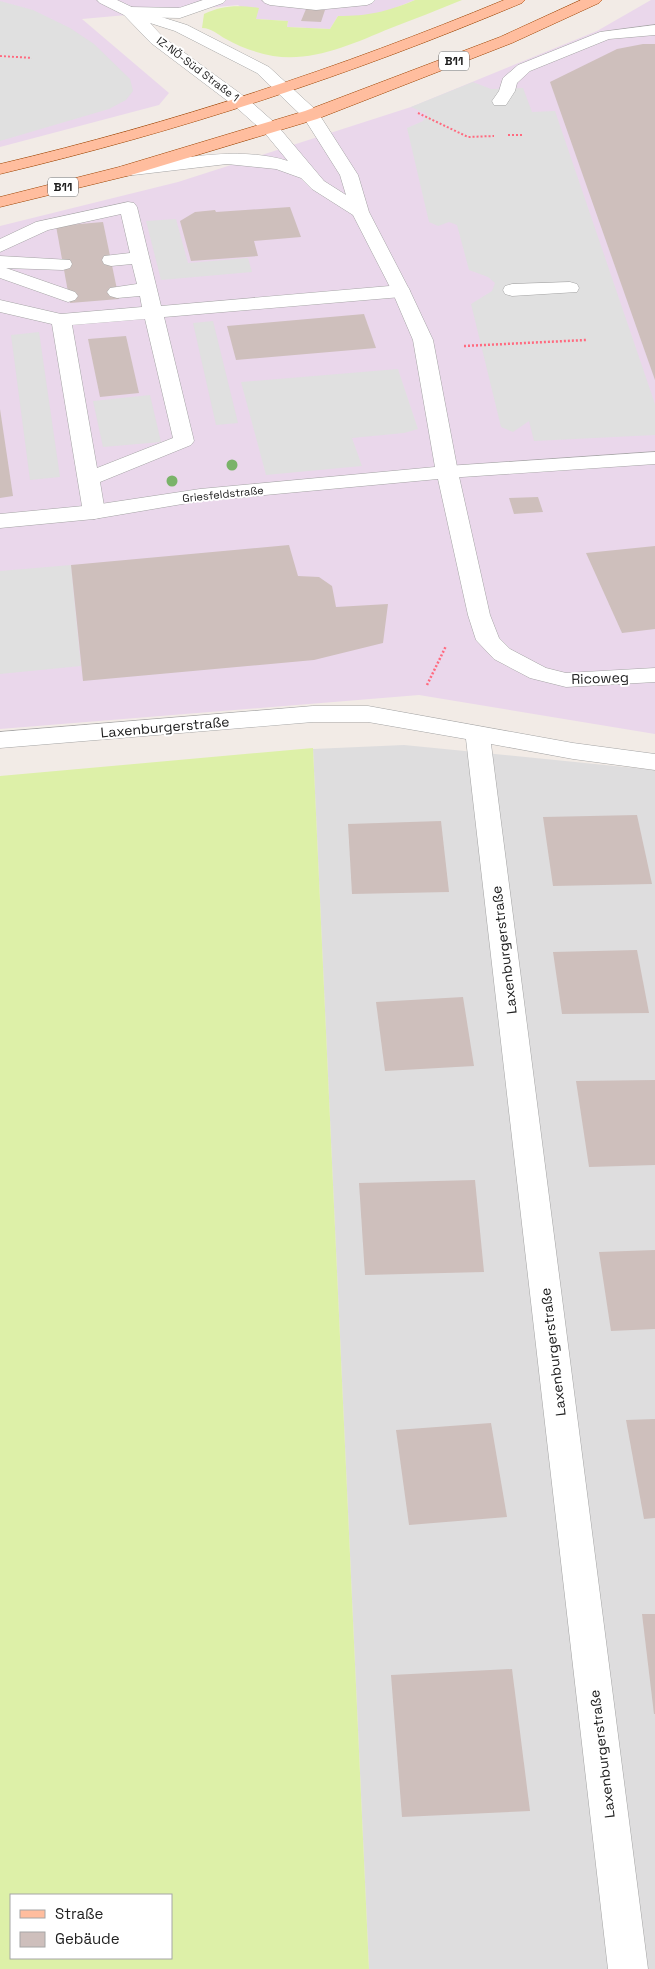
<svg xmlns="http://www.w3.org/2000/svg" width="655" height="1969" font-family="'Space Grotesk',sans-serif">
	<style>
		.residential { fill: #deddde }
		.industrial { fill: #ead7eb }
		.grass { fill: #ddf0a8; fill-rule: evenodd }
		.parking { fill: #e0e0e0 }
		.building { fill: #cebfbc }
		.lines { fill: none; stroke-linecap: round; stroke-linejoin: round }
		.lane-casing { stroke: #a4a4a4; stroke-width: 1 }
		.street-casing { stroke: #a4a4a4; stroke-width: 1 }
		.primary-casing { stroke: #9d4200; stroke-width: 1 }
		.path-far1 { stroke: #ff6a7f; stroke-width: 2; stroke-dasharray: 2 2; stroke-linecap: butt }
		.path { stroke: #ff6a7f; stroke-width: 2.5; stroke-dasharray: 2 2; stroke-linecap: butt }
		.lane { fill: #fff; fill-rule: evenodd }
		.street { fill: #fff; fill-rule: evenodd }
		.primary { fill: #ffbd9e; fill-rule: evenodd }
		.tree { fill: #7ab369 }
		.labels { text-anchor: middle; stroke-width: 4; stroke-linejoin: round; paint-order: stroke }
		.far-street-label { font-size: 11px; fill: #202020; stroke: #fff }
		.shield { fill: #fff; stroke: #636363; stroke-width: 1 }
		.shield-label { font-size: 12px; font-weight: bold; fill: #202020 }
		.street-label { font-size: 14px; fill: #202020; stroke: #fff }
	</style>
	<rect width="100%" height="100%" fill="#f2ebe6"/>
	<path class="residential" d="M 404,745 L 655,770 L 655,1969 L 369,1969 L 313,749 Z"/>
	<g class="industrial">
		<path d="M 0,0 L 415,0 L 390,10 L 366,16 L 338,16 L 330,29 L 287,27 L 288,21 L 256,19 L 238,5 L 82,19 L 169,93 L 159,105 L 0,147 Z"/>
		<path d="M 651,0 L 655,0 L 655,734 L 419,695 L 0,729 L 0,226 L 178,182 L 411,107 L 597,31 Z"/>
	</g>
	<g class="grass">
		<path d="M 415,0 L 462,0 C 438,10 414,19 391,28 C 352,44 315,62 273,56 C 257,53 240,47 226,39 C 218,35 212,28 202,28 L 204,14 C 223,5 238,5 259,8 L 256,19 L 288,21 L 287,27 L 330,29 L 338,16 C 369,16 386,12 415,0 Z"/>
		<path d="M 313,748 L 369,1969 L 0,1969 L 0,776 ZM 171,1895 L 171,1958 L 11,1958 L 11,1895 Z"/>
	</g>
	<g class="parking">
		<path d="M 0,1 L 33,10 L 70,28 L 94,44 L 130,79 L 133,91 L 126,100 L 109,109 L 0,141 Z"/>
		<path d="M 473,82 L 491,89 L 523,88 L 532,112 L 555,111 L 655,404 L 655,435 L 534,441 L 529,421 L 513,432 L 501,427 L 471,304 L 492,291 L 495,283 L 488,277 L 469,270 L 457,225 L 449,222 L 438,226 L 429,222 L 407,128 L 423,121 L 427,114 L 411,107 Z"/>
		<path d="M 176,219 L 188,263 L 248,258 L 252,272 L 161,280 L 146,221 Z"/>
		<path d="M 213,321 L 238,423 L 216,425 L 193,323 Z"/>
		<path d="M 39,332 L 60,477 L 30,480 L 11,335 Z"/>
		<path d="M 398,369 L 418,429 L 404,433 L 352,438 L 362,466 L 266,475 L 241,382 Z"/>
		<path d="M 150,395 L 161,442 L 103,447 L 93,401 Z"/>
		<path d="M 71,565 L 81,666 L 0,674 L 0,571 Z"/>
	</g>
	<g class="building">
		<path d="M 306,9 L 325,10 L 321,22 L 301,21 Z"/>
		<path d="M 643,44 L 655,44 L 655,380 L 550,82 L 617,49 Z"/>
		<path d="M 290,207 L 301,237 L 254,241 L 258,256 L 191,261 L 180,221 L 195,212 L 215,210 L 216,212 Z"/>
		<path d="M 103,222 L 119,299 L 70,303 L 56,226 Z"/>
		<path d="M 364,314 L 376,348 L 236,360 L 227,326 Z"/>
		<path d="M 126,336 L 139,393 L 100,397 L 88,339 Z"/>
		<path d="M 0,409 L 13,496 L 0,498 Z"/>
		<path d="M 538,497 L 543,512 L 514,514 L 509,498 Z"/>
		<path d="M 289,545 L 298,576 L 319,577 L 332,586 L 336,607 L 388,604 L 383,643 L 314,660 L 83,681 L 71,565 Z"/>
		<path d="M 655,546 L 655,629 L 622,633 L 586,553 Z"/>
		<path d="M 637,815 L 652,884 L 553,886 L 543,817 Z"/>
		<path d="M 441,821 L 449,892 L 352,894 L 348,824 Z"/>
		<path d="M 637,950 L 649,1013 L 562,1014 L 553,952 Z"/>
		<path d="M 463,997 L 474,1066 L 385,1071 L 376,1002 Z"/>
		<path d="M 655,1080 L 655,1165 L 589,1167 L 576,1081 Z"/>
		<path d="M 475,1180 L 484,1272 L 365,1275 L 359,1183 Z"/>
		<path d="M 655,1250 L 655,1329 L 611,1331 L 599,1252 Z"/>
		<path d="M 655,1419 L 655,1518 L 644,1519 L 626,1420 Z"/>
		<path d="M 491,1423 L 507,1517 L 409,1525 L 396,1430 Z"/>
		<path d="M 642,1614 L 655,1614 L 655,1714 L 654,1714 Z"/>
		<path d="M 512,1669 L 530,1811 L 402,1817 L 391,1675 Z"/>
	</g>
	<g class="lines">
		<g class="lane-casing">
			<g id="lane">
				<path d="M 203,0 L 226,0 L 223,3 L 180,18 L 130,17 L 124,15 L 122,12 L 124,9 L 130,7 L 179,8 Z"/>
				<path d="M 262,0 L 375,0 L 372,3 L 367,5 L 316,10 L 270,5 L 265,3 Z"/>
				<path d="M 655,25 L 655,35 L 609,39 L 530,71 L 517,83 L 515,91 L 506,105 L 494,105 L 492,101 L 499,91 L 503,78 L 518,65 L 600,32 Z"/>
				<path d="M 128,202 L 134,203 L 137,207 L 161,306 L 401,285 L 408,287 L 410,291 L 408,295 L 401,297 L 164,317 L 194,441 L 191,445 L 100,482 L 105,512 L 102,517 L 94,519 L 86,517 L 83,512 L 52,324 L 0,312 L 0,300 L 61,314 L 142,307 L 140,296 L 117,298 L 110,296 L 107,292 L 110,288 L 137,284 L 132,264 L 111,266 L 104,264 L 102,260 L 104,256 L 130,253 L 121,214 L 48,230 L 0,252 L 0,239 L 36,222 ZM 145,319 L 173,438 L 97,468 L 72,325 Z"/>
				<path d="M 0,256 L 70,260 L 72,264 L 70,268 L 63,270 L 6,268 L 75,292 L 78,296 L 75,300 L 68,302 L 0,278 Z"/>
				<path d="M 570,282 L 577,284 L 579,288 L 577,292 L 512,296 L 505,294 L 503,290 L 505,286 L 512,284 Z"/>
				<path d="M 655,452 L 655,464 L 447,478 L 439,477 L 436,472 L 439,467 L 447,466 Z"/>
			</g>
		</g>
		<g class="street-casing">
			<g id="street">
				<path d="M 97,0 L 117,0 L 136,9 L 187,25 L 269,67 L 317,111 L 358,175 L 369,212 L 410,291 L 433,340 L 458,472 L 490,615 L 499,638 L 510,649 L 546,668 L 566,673 L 655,668 L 655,682 L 566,687 L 530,678 L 494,659 L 476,640 L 468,615 L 438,479 L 200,501 L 94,519 L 0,528 L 0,514 L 94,505 L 200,489 L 435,467 L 413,340 L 392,291 L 353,215 L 312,189 L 301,178 L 276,169 L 227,164 L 125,176 L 119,175 L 116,171 L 119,167 L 125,166 C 177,160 236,145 288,161 L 264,132 L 237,108 L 151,43 L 124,15 L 100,3 ZM 150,23 L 175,31 L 257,73 L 304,118 L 340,175 L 346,195 L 324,181 L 276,124 L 249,100 L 163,37 Z"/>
				<path d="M 313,706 L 368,706 L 573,743 L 655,754 L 655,770 L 573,759 L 491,744 L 648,1969 L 608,1969 L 466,739 L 368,722 L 313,722 L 0,748 L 0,732 Z"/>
			</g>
		</g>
		<g class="primary-casing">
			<g id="primary">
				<path d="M 504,0 L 525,0 L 522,3 C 351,75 181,131 0,174 L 0,164 C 173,123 340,68 504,0 Z"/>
				<path d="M 581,0 L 602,0 L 599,3 L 512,43 L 317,119 L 131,175 L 0,207 L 0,197 L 119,167 L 305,111 L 500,37 Z"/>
			</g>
		</g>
		<g class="path-far1">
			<path d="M 0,56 L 32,58"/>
			<path d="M 418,113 L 468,137 L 494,136"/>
			<path d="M 508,135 L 522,135"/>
		</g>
		<g class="path">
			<path d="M 464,346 L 586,340"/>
			<path d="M 427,685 L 446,646"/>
		</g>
		<use href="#lane" class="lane"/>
		<use href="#street" class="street"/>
		<use href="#primary" class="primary"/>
	</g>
	<g class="tree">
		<circle cx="232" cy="465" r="5.5"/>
		<circle cx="172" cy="481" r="5.5"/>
	</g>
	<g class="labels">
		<g class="far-street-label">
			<text transform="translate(198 69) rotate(37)" y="4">IZ-NÖ-Süd Straße 1</text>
			<text transform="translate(223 494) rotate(-6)" y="4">Griesfeldstraße</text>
		</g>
		<g class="shield">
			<rect x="439" y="51.5" width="30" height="19" rx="4"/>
			<rect x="48" y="177.5" width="30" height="19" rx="4"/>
		</g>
		<g class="shield-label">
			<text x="454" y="65">B11</text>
			<text x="63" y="191">B11</text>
		</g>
		<g class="street-label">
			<text transform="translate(600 678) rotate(-2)" y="5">Ricoweg</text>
			<text transform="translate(165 727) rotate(-5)" y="5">Laxenburgerstraße</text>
			<text transform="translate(504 950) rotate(-97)" y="5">Laxenburgerstraße</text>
			<text transform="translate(553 1352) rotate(-97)" y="5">Laxenburgerstraße</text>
			<text transform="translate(602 1754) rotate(-97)" y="5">Laxenburgerstraße</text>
		</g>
	</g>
	<rect x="10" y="1894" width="162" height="65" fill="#ffffff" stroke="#a6a6a6"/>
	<rect x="20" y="1910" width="25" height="8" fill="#ffbd9e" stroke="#a6a6a6"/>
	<text x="55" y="1919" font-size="15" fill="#202020">Straße</text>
	<rect x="20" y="1932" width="25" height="15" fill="#cebfbc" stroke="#a6a6a6"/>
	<text x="55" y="1944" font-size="15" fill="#202020">Gebäude</text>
</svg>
